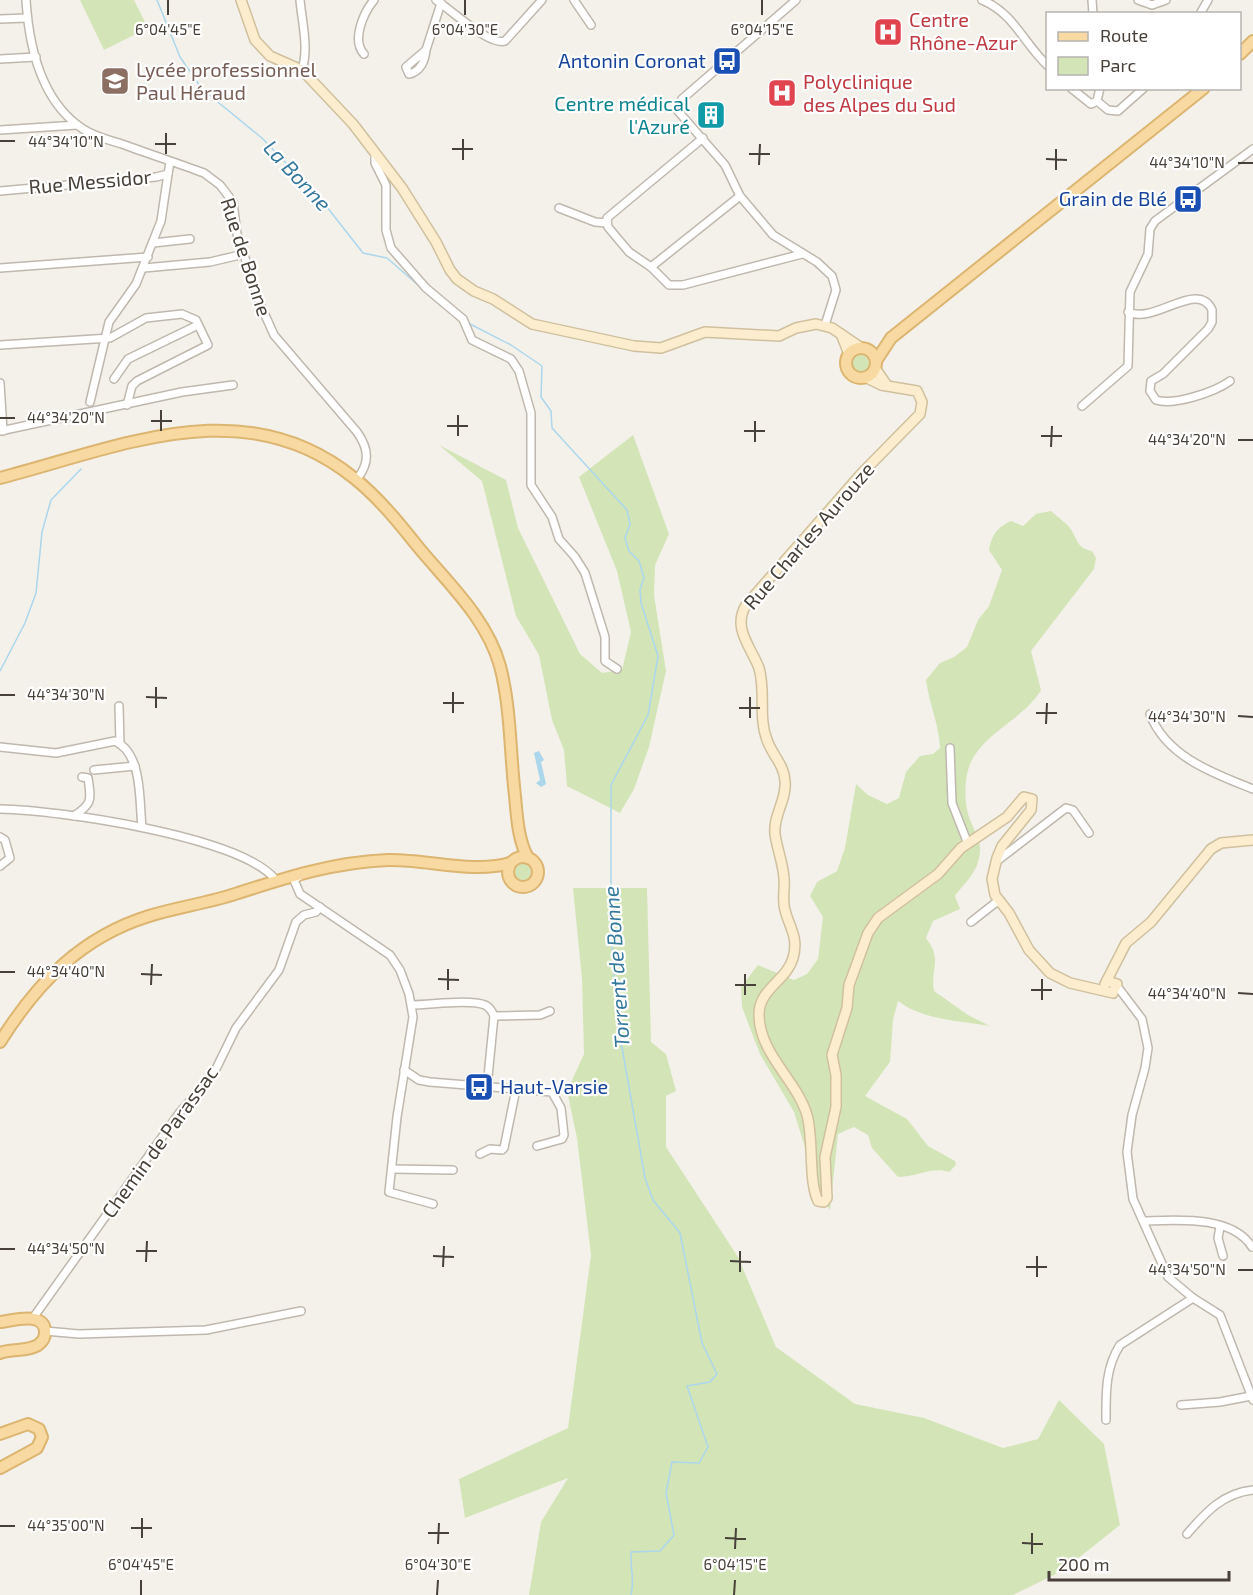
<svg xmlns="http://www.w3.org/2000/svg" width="1253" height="1595" font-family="'Exo 2',sans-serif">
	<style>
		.green { fill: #d3e5b7 }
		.water { fill: #acd6ec }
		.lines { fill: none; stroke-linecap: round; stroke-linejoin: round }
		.stream { stroke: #acd6ec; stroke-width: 1.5 }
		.street-casing { stroke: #bfb8ae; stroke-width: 10 }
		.secondary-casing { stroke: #d0c09e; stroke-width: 12 }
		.primary-casing { stroke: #dcb571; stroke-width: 14 }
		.street { stroke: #fff; stroke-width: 7 }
		.secondary { stroke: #fbedce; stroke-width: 9 }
		.primary { stroke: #f7d9a1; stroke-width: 10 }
		.ticks { fill: none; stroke: #484139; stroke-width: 2 }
		.labels { text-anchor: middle; stroke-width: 4.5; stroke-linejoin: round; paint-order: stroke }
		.health-label { font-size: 20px; fill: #be3a42; stroke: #fff; text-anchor: start }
		.transit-label { font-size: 20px; fill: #164399; stroke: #fff; text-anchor: end }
		.education-label { font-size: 20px; fill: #785e54; stroke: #fff; text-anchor: start }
		.culture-label { font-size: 20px; fill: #0d838f; stroke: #fff; text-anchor: end }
		.street-label { font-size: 20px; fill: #484139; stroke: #fff }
		.water-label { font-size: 21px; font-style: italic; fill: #35789d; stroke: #fff }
		.ticks-label { font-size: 15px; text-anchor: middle; fill: #484139; stroke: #fff; stroke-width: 4.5; stroke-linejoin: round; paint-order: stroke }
	</style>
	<rect width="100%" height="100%" fill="#f4f1eb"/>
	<g class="green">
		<path d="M 80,0 L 134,0 L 148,28 L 104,50 Z"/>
		<circle cx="861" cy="362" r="11"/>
		<path d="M 633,435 L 669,534 L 655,565 L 654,595 L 666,671 L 649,747 L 634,789 L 620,813 L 567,786 L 564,750 L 552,720 L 539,655 L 516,616 L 482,481 L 439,445 L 506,480 L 518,528 L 580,654 L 602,673 L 622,670 L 631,632 L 617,571 L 579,477 Z"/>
		<path d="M 1051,511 C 1057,517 1069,524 1072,531 C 1078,542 1078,548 1092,551 L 1096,558 L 1094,569 L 1031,651 L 1041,690 C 1024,719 986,731 971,762 C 964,776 964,803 969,817 C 976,837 985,842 977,865 C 973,876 962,886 955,896 L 960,909 L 933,921 L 926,938 C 943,960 930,967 934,991 L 968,1015 L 990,1026 C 960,1021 923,1020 898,1001 L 893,1020 L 890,1062 L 865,1096 L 907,1119 L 928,1146 L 955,1161 L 956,1165 L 949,1172 C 933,1166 915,1177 898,1177 L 872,1148 L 868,1135 L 854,1127 L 838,1134 L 830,1210 L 820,1195 L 794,1112 L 760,1054 L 742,1007 L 741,987 L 758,965 L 794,980 L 807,974 L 818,959 L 823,917 L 810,896 L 817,882 L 837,871 L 845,848 L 856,784 L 868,795 L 887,804 L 899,798 L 906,772 L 920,756 L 933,754 L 940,748 C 939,724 929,704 926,680 L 940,663 L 954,657 L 967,647 L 978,620 L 989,606 L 1002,570 L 989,550 C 992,534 997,528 1011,521 L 1023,526 L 1036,514 Z"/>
		<circle cx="522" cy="872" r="10"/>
		<path d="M 573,888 L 647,888 L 651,1042 L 666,1054 L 676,1091 L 666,1096 L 666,1147 L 738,1257 L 776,1347 L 855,1404 L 924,1418 L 1003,1448 L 1038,1439 L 1059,1400 L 1104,1444 L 1120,1525 L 1062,1571 L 1013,1595 L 529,1595 L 541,1522 L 568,1478 L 465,1518 L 459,1479 L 568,1428 L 591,1255 L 577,1138 L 567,1091 L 584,1054 L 582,979 Z"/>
	</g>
	<path class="water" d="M 539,751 L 544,760 L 541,762 L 546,784 L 541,787 L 536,783 L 540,780 L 534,753 Z"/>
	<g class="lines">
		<g class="stream">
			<path d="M 157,0 L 180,57 L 202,89 L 263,139 L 323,202 L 363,253 L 387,258 L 441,305"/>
			<path d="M 468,323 L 511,345 L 542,366 L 541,397 L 551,411 L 552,428 L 627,510 L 630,524 L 625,538 L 629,551 L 639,561 L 644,578 L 640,589 L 641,603 L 658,656 L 648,715 L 611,785 L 611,929 L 617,1019 L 645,1178 L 653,1200 L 680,1233 L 702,1343 L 717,1374 L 710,1382 L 687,1386 L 708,1447 L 699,1463 L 672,1462 L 666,1493 L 674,1535 L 660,1551 L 631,1552 C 630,1567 635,1581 631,1595"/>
			<path d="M 0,671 L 25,623 L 36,593 L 42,532 L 51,500 L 81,469"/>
		</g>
		<g class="street-casing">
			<g id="street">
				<path d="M 26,0 C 29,47 42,102 83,129 C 95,137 109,140 122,144 C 149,154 177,163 204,173 L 220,185 L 233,202 L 237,234 L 261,306 L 274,335 L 357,432 C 369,449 370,463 357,479"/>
				<path d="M 300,0 C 302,22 309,48 302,70"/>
				<path d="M 436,0 C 450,9 489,46 505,41 L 542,0"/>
				<path d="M 574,0 L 591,25"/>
				<path d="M 796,0 L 682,99 L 677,110 L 725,165 L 740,196 L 773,235 L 817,262 L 832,276 L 836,290 L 825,325"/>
				<path d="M 982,0 C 1014,13 1024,44 1048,66"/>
				<path d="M 1092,0 L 1093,14"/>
				<path d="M 1138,0 L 1152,5 L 1166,0"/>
				<path d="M 1200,14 L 1208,0"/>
				<path d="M 0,19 L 27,18"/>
				<path d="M 426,50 C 425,61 420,72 409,74 L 406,67 L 426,50 L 441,3"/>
				<path d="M 364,54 C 351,40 364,12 374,0"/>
				<path d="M 0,59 L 36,57"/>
				<path d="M 1071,88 L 1091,104 L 1097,101 L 1100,88"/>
				<path d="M 1097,101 L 1108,110 L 1118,111 L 1144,88"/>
				<path d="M 0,130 L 77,125"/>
				<path d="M 703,138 L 607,218 L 608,227 L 629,252 L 651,267 L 669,285 L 683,285 L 802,254"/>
				<path d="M 375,154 L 375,163 L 386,185 L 386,230 L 391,248 L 426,288 L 463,319 L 472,340 L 511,359 L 519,371 L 531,413 L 531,485 L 552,517 L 559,539 L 575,557 L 585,573 L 605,637 L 605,661 L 617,669"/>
				<path d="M 0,191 L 156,177 L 168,174 L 170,162"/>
				<path d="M 559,208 L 595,222 L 607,223"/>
				<path d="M 153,243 L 190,239"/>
				<path d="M 651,267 L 740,196"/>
				<path d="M 0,268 L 148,257"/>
				<path d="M 144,268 L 210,262 L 244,254"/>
				<path d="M 1128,312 C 1154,325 1198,279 1212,310 L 1212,322 L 1208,329 L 1163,374 L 1151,381 L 1150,391 L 1156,400 C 1173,406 1215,392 1230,381"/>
				<path d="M 0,345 L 110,338 L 146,318 L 182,314 L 196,320 L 208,345 L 137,381 L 132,386 L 127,405"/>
				<path d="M 114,379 L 128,359 L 198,325"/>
				<path d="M 0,383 L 3,431"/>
				<path d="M 90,402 L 109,322 L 136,284 L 161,221 L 168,174"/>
				<path d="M 1082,406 L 1128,366 L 1130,292 L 1148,254 L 1150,229 L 1155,221 L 1253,149"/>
				<path d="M 0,431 L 182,392 L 233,385"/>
				<path d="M 119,706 L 120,744"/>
				<path d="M 1150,714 C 1166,757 1215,774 1253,789"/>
				<path d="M 0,747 L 56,753 L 115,741 C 143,754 139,801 142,827"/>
				<path d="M 950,748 L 952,803 L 968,844"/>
				<path d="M 94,770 L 135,766"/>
				<path d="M 0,809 C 58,810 239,836 275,879"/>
				<path d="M 74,816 C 93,803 91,800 88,778 L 82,777"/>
				<path d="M 0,837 L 5,840 L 10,858 L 0,866"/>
				<path d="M 997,861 L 1066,808 L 1073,810 L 1089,833"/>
				<path d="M 300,876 L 294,880 L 300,894 L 390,955 L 400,970 L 409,994 L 413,1017 L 397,1117 L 389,1192 L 433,1204"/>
				<path d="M 971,922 L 999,900"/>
				<path d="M 1117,986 L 1142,1019 L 1148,1048 L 1145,1068 L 1132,1115 L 1127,1152 L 1133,1199 L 1168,1277 L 1193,1298 L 1220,1315 L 1253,1400"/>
				<path d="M 412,1005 C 431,1005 468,999 485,1005 C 489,1007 492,1011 494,1016 L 487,1087"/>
				<path d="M 494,1016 L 540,1015 L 550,1011"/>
				<path d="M 404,1070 L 419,1080 L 430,1082 L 552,1092 L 561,1108 L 564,1135 L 562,1139 L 537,1146"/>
				<path d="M 480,1154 L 490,1149 L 502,1150 L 504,1148 L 516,1089"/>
				<path d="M 392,1169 L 453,1170"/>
				<path d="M 1144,1221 C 1177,1220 1232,1215 1252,1247"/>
				<path d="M 1220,1227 L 1218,1238 L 1223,1256"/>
				<path d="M 33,1318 L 180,1112 L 213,1075 L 236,1028 L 279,970 L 296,922 L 304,915 L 316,912 L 320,907"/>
				<path d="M 45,1331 L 79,1334 L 206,1330 L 301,1311"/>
				<path d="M 1181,1405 L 1220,1402 L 1251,1396"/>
				<path d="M 1106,1420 C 1106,1394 1105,1368 1120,1345 L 1193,1298"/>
				<path d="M 1187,1534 C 1206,1512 1223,1493 1253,1490"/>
			</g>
		</g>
		<g class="secondary-casing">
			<g id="secondary">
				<path d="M 241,0 L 255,40 L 270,56 L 302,70 L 353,124 L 402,188 L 436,242 L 450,270 L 457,279 L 474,291 L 493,299 L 532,324 L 634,346 L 661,348 L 705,332 L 779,336 L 796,328 L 816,324 L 832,328 L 860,347"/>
				<path d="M 841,334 L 849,354"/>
				<path d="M 875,368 L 886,384"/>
				<path d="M 865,377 L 881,385 L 917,391 L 922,402 L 920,414 L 862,473 L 746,605 C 732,628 751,647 759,668 C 766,692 758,717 767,740 C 772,755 784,764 785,781 C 787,800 773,815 775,834 C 777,849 783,863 784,878 C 785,889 782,900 785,910 C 789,927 799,937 793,958 C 787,980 759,989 759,1014 C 759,1054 796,1079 807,1115 C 814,1140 808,1180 818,1201 L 824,1202 L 827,1198 L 825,1157 L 836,1107 L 836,1075 L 832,1055 L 847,1008 L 849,985 L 868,933 L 878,918 L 938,874 L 961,848 L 1007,817 L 1024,797 L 1032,799 L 1031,810 L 1002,846 L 997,858 L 992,879 L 995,895 L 1009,913 L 1029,950 L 1050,973 L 1070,983 L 1113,993 L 1117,984 L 1107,981"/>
				<path d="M 1105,984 L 1126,943 L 1151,922 L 1211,849 L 1221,843 L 1253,840"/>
			</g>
		</g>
		<g class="primary-casing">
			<g id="primary">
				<path d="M 1240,54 L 1253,41"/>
				<circle cx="861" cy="363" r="15"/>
				<path d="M 876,361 L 891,338 L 1204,88"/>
				<path d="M 0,478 C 120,447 245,389 354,478 C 379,498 399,523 419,548 C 449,584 487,619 500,666 C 511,708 510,754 515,796 C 517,817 518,840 528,858"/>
				<circle cx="523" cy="872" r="15"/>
				<path d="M 0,1042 C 37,983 81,937 149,916 C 178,907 209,903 238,893 C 288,877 335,862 388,860 C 426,859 475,874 510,863"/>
				<path d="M 0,1322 C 12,1321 46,1310 45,1333 C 45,1338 42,1342 38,1345 C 27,1352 12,1348 0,1353"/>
				<path d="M 0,1434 L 28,1424 L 39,1429 L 42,1437 L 37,1448 L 0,1468"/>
			</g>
		</g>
		<use href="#street" class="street"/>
		<use href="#secondary" class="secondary"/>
		<use href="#primary" class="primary"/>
	</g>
	<path class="ticks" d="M 168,15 L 168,0M 465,15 L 465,0M 762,15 L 762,0M 0,141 L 15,141M 155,144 L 176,144M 452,149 L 473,149M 166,154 L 166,133M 749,154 L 770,154M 1046,159 L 1067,160M 463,160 L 463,139M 1238,163 L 1253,163M 759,165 L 760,144M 1056,170 L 1056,149M 0,418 L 15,418M 151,421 L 172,421M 447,426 L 468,426M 161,431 L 161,410M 744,431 L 765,431M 458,436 L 458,415M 1041,436 L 1062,436M 1238,440 L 1253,440M 755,442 L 755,421M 1051,447 L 1052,426M 0,695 L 15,695M 146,697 L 167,698M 443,703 L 464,703M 156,708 L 156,687M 739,708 L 760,708M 453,713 L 453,692M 1036,713 L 1057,713M 1238,716 L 1253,717M 750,718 L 750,697M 1046,724 L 1047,703M 0,972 L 15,972M 141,974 L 162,975M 438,979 L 459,980M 151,985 L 152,964M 735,985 L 756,985M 448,990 L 448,969M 1031,990 L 1052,990M 1238,993 L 1253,994M 745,995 L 745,974M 1042,1000 L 1042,979M 0,1249 L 15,1249M 136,1251 L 157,1251M 433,1256 L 454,1257M 730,1261 L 751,1262M 146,1262 L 147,1241M 443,1267 L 444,1246M 1026,1267 L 1047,1267M 1238,1270 L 1253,1270M 740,1272 L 740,1251M 1037,1277 L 1037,1256M 0,1526 L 15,1526M 131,1528 L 152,1528M 428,1533 L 449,1533M 142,1538 L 142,1518M 725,1538 L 746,1539M 1022,1543 L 1043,1544M 438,1544 L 439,1523M 735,1549 L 736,1528M 1032,1554 L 1032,1533M 141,1595 L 141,1580M 437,1595 L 438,1580M 734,1595 L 735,1580"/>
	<defs>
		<g id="hospital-square" transform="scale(1.5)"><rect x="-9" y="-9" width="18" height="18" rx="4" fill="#e0444e" stroke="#fff"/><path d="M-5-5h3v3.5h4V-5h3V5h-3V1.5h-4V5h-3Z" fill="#fff"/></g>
		<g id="bus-square" transform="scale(1.5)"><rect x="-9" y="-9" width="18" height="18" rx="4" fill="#1a4fb4" stroke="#fff"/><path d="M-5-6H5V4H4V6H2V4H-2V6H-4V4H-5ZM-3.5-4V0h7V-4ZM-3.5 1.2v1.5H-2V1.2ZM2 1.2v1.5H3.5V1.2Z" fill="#fff"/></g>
		<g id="school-square" transform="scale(1.5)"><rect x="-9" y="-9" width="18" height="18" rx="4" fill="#8d6e63" stroke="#fff"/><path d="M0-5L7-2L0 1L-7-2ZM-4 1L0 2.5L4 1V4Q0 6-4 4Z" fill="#fff"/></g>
		<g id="building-square" transform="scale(1.5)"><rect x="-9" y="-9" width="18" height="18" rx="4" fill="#0f9aa8" stroke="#fff"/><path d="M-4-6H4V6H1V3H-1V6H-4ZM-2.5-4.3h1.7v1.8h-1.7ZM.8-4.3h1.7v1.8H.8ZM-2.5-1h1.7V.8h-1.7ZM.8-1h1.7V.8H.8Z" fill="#fff"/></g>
	</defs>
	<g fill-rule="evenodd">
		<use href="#hospital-square" x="888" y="32"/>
		<use href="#bus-square" x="727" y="61"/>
		<use href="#school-square" x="115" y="81"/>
		<use href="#hospital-square" x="782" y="93"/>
		<use href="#building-square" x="711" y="115"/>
		<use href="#bus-square" x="1188" y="199"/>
		<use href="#bus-square" x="479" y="1087"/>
	</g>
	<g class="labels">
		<g class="health-label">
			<text x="909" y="27">Centre<tspan x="909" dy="23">Rhône-Azur</tspan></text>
			<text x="803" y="89">Polyclinique<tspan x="803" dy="23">des Alpes du Sud</tspan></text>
		</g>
		<g class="transit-label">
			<text x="706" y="68">Antonin Coronat</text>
			<text x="1167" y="206">Grain de Blé</text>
			<text x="500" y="1094" text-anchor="start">Haut-Varsie</text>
		</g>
		<g class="education-label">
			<text x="136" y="77">Lycée professionnel<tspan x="136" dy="23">Paul Héraud</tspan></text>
		</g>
		<g class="culture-label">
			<text x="690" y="111">Centre médical<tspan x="690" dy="23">l'Azuré</tspan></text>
		</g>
		<g class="street-label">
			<text transform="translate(90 182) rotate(-5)" y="7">Rue Messidor</text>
			<text transform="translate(246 257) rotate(72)" y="7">Rue de Bonne</text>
			<text transform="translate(809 536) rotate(-49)" y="7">Rue Charles Aurouze</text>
			<text transform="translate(160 1142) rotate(-54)" y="7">Chemin de Parassac</text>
		</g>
		<g class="water-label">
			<text transform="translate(297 176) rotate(47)" y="7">La Bonne</text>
			<text transform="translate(617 967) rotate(-94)" y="7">Torrent de Bonne</text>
		</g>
	</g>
	<g class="ticks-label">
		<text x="168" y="35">6°04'45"E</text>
		<text x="465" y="35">6°04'30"E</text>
		<text x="762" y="35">6°04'15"E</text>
		<text x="66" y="147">44°34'10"N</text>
		<text x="1187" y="168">44°34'10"N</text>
		<text x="66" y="423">44°34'20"N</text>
		<text x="1187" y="445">44°34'20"N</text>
		<text x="66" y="700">44°34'30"N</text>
		<text x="1187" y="722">44°34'30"N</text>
		<text x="66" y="977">44°34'40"N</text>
		<text x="1187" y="999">44°34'40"N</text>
		<text x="66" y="1254">44°34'50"N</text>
		<text x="1187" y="1275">44°34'50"N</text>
		<text x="66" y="1531">44°35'00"N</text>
		<text x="141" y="1570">6°04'45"E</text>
		<text x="438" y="1570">6°04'30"E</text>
		<text x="735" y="1570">6°04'15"E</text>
	</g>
	<rect x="1046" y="12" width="195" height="78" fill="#ffffff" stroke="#b6b3b0" stroke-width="1.5"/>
	<rect x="1058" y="32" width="30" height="9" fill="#f7d9a1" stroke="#b6b3b0" stroke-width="1.5"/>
	<text x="1100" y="42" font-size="18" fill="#484139">Route</text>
	<rect x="1058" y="57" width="30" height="18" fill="#d3e5b7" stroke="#b6b3b0" stroke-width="1.5"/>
	<text x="1100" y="72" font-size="18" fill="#484139">Parc</text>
	<path d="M1049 1571v9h180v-9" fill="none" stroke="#484139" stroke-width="3"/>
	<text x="1058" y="1571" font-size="18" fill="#484139" stroke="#ffffff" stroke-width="4.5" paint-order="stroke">200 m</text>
</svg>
